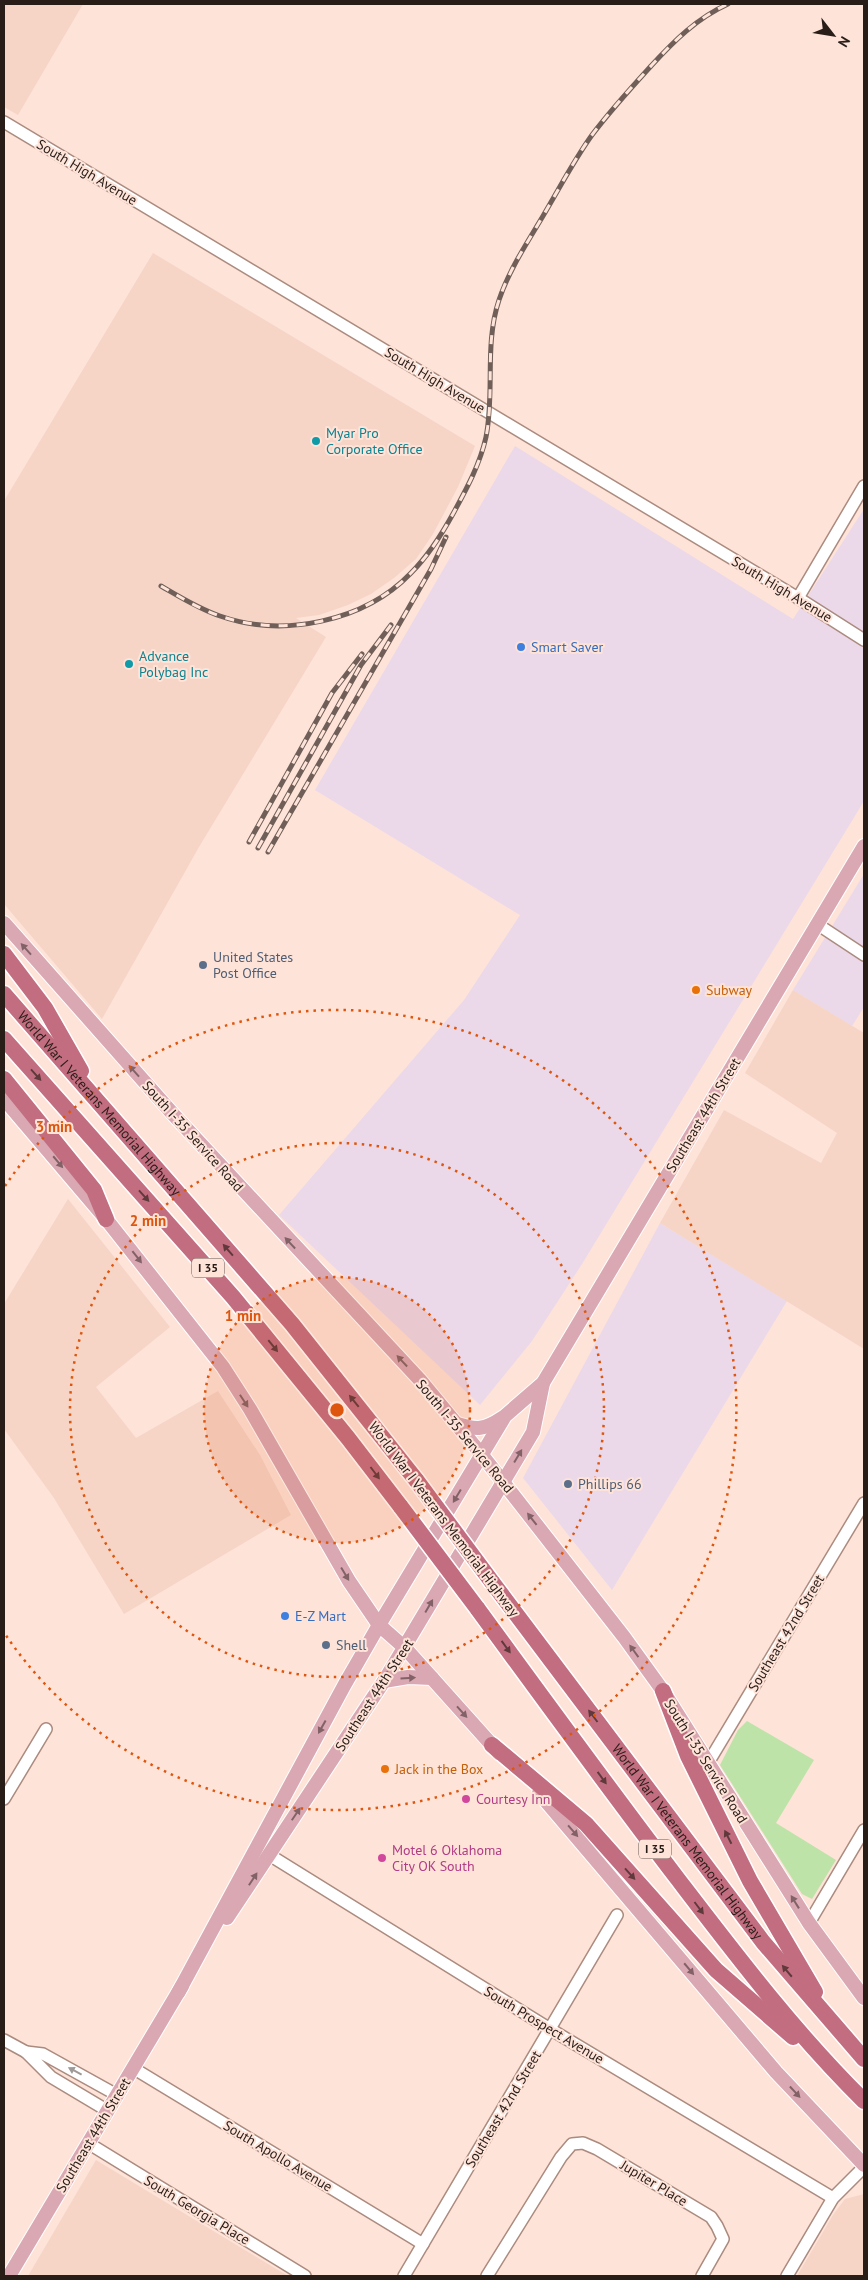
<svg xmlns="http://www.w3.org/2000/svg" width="868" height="2280" font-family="'PT Sans',sans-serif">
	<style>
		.commercial { fill: #ebd9ea }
		.built { fill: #f6d5c7 }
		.green { fill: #bde3a8 }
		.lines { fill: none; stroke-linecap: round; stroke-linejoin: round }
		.minor-casing { stroke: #ab8b7f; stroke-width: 14 }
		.major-casing { stroke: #fff; stroke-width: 16 }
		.highway-casing { stroke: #fff; stroke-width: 19 }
		.minor { stroke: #fff; stroke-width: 11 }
		.major { stroke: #daa8b3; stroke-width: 14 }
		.highway { stroke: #c26e80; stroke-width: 16 }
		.rail-casing { stroke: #705f58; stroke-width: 5 }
		.rail { stroke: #fee3d8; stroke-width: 3; stroke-dasharray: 9; stroke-linecap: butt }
		.highway-bridge-casing { stroke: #fff; stroke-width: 19; stroke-linecap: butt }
		.highway-bridge { stroke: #c26e80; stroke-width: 16 }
		.oneway { fill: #826266 }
		.oneway2 { fill: #5f393c }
		.oneway3 { fill: #9f9997 }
		.ring { fill: none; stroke: #de560d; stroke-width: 2.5; stroke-dasharray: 2.5 5 }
		.culture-dot { fill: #0f9aa8; stroke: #fee3d8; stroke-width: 2 }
		.shop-dot { fill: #3f7fe0; stroke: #fee3d8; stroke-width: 2 }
		.service-dot { fill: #5c6f8a; stroke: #fee3d8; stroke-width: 2 }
		.food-dot { fill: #e8710a; stroke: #fee3d8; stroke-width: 2 }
		.hotel-dot { fill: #d1479c; stroke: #fee3d8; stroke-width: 2 }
		.labels { text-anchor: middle; stroke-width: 4; stroke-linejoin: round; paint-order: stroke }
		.shield { fill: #fee3d8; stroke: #695852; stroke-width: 1 }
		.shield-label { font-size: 12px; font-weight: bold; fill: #291d18 }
		.street-label { font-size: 14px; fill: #291d18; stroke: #fee3d8 }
		.culture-label { font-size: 14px; fill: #0d838f; stroke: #fee3d8; text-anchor: start }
		.shop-label { font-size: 14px; fill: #366cbe; stroke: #fee3d8; text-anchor: start }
		.service-label { font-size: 14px; fill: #4e5e75; stroke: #fee3d8; text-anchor: start }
		.food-label { font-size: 14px; fill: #c56008; stroke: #fee3d8; text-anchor: start }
		.hotel-label { font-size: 14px; fill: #b23c85; stroke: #fee3d8; text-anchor: start }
		.centre { fill: #de560d; stroke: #fee3d8; stroke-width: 2.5 }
		.ring-label { font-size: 15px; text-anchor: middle; font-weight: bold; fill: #de560d; stroke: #fee3d8; stroke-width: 4; stroke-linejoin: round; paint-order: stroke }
	</style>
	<rect width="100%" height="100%" fill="#fee3d8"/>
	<g class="commercial">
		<path d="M 515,446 L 793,619 L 864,509 L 864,801 L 582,1264 L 532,1341 L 480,1405 L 279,1215 L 464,1000 L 520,915 L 315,790 Z"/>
		<path d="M 864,874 L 864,1007 L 852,1026 L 793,990 Z"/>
		<path d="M 660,1223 L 787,1301 L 612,1590 L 523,1478 Z"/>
	</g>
	<g class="built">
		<path d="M 4,4 L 83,4 L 18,115 L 4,107 Z"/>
		<path d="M 153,253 L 475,446 L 458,487 L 433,534 L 416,559 L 394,578 L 371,594 L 348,605 L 319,615 L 296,618 L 326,637 L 199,847 L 102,1019 L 4,904 L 4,501 Z"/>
		<path d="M 793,990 L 864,1033 L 864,1349 L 660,1223 L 724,1110 L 821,1163 L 837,1133 L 745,1073 Z"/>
		<path d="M 68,1199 L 170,1327 L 96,1387 L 136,1438 L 218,1391 L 260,1455 L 291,1515 L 124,1614 L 54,1498 L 4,1429 L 4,1304 Z"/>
		<path d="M 96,2160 L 288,2276 L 28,2276 Z"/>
		<path d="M 864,2194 L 864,2276 L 797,2276 L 833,2215 L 845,2199 Z"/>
	</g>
	<path class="green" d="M 747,1721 L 814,1760 L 776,1823 L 836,1860 L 812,1899 L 802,1894 L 720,1765 L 738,1730 Z"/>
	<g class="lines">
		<g class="minor-casing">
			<g id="minor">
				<path d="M 4,122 L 798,598 L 864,640"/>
				<path d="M 798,598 L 864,486"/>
				<path d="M 817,924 L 864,955"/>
				<path d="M 708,1763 L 864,1503"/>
				<path d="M 4,1799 L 46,1729"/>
				<path d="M 263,1851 L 550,2029 L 833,2198"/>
				<path d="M 809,1923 L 864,1830"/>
				<path d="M 4,2040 L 26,2052"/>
				<path d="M 133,2068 L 423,2244"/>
				<path d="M 108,2111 L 51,2077 L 26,2052 L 43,2054 L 117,2095"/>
				<path d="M 88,2143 L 305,2276"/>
				<path d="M 404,2276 L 617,1915"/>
				<path d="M 487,2276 L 561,2157 L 572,2144 L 583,2143 L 597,2149 L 711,2217 L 717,2226 L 723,2239 L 702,2276"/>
				<path d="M 787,2276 L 833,2198 L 864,2167"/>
			</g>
		</g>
		<g class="major-casing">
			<g id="major">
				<path d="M 4,923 L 172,1113 L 420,1380 L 482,1455 L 624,1637 L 663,1691 L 809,1923 L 864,1998"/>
				<path d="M 4,1099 L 106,1219 L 223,1367 L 250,1409 L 349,1581 L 379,1625 L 405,1648 L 499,1753"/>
				<path d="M 457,1424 C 477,1430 484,1430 502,1418"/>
				<path d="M 384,1681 L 408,1677 L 432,1678"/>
				<path d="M 539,1793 L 776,2072 L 864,2165"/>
				<path d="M 227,1918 L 384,1681 L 533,1432 L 543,1383"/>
				<path d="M 178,1993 L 345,1684 L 379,1625 L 505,1416 L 543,1383 L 864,846"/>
				<path d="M 9,2276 L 182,1986"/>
			</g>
		</g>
		<g class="highway-casing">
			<g id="highway">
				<path d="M 4,954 L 45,1008 L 81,1071"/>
				<path id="s1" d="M 4,994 L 292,1324 L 417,1481"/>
				<path d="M 4,1039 L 233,1297 L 348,1438 L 401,1507"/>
				<path d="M 4,1079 L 94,1190 L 106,1219"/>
				<path id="s2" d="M 492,1582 L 763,1942 L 864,2059"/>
				<path d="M 477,1608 C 543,1698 609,1789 677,1878 C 736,1955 795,2033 864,2101"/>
				<path d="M 663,1691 L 688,1756 L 750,1881 L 815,1992"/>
				<path d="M 492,1745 L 586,1824 L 716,1970 L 793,2037"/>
			</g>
		</g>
		<use href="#minor" class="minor"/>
		<use href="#major" class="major"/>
		<use href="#highway" class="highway"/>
		<g class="rail-casing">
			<g id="rail">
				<path d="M 161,586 C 180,597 199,609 220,616 C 283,638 364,622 411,573 C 429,555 442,534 454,512 C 467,488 480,464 486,437 C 495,392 484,345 499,300 C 509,270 527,243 543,216 C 559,189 574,160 592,135 C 610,111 631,88 651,66 C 674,41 697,18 728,4"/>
				<path d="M 249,842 L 332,693 L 362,654"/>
				<path d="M 258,848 L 361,665 L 391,625"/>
				<path d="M 268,852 L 431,569 L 446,537"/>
			</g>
		</g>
		<use href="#rail" class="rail"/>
		<g class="highway-bridge-casing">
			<g id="highway-bridge">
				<path d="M 417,1481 L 492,1582"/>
				<path d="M 401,1507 L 477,1608"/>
			</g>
		</g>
		<use href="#highway-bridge" class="highway-bridge"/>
	</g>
	<defs><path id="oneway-solid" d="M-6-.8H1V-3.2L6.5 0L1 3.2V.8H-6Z" transform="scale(1.25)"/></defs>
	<g class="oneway">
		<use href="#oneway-solid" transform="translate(26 949) rotate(-132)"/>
		<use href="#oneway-solid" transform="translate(134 1071) rotate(-132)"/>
		<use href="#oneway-solid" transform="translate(58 1162) rotate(50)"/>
		<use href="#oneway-solid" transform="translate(290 1243) rotate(-133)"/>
		<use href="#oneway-solid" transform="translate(137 1257) rotate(52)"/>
		<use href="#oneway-solid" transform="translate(402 1361) rotate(-133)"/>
		<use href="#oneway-solid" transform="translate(244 1401) rotate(57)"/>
		<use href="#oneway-solid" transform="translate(518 1456) rotate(-59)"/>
		<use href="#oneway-solid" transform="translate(457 1496) rotate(121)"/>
		<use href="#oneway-solid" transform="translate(532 1519) rotate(-128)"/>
		<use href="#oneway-solid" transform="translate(345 1574) rotate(59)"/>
		<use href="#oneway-solid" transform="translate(429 1606) rotate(-60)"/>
		<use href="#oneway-solid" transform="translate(634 1651) rotate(-126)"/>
		<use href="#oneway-solid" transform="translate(408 1678) rotate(-3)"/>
		<use href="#oneway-solid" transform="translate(462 1712) rotate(48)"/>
		<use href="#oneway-solid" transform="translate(322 1727) rotate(119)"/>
		<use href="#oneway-solid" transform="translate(296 1814) rotate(-56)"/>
		<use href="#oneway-solid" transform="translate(573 1831) rotate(49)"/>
		<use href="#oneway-solid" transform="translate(253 1879) rotate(-57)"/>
		<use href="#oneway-solid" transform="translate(795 1902) rotate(-122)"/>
		<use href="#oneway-solid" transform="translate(689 1969) rotate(50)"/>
		<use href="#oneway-solid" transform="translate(795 2092) rotate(47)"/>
	</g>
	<g class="oneway2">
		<use href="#oneway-solid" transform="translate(36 1075) rotate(48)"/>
		<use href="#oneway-solid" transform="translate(144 1196) rotate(48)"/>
		<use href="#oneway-solid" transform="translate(228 1250) rotate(-131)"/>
		<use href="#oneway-solid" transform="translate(273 1346) rotate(51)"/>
		<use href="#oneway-solid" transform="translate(354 1401) rotate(-129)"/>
		<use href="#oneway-solid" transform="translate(375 1473) rotate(53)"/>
		<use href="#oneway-solid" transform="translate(506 1647) rotate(54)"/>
		<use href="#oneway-solid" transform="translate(593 1716) rotate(-127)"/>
		<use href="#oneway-solid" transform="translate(602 1778) rotate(54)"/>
		<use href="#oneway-solid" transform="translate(728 1837) rotate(-117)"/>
		<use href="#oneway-solid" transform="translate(630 1874) rotate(48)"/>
		<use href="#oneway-solid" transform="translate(699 1908) rotate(53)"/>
		<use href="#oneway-solid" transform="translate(787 1971) rotate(-130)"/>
	</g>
	<use class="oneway3" href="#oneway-solid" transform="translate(75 2071) rotate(-152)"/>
	<circle cx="337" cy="1410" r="133" fill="#de560d" fill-opacity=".12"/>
	<g class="ring">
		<circle cx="337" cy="1410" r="133"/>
		<circle cx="337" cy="1410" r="267"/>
		<path d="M5 1186A400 400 0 1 1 5 1634"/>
	</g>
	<g class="culture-dot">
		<circle cx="316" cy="441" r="5"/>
		<circle cx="129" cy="664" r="5"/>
	</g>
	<g class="shop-dot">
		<circle cx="521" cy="647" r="5"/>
		<circle cx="285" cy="1616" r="5"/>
	</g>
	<g class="service-dot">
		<circle cx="203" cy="965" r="5"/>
		<circle cx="568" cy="1484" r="5"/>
		<circle cx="326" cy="1645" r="5"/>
	</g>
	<g class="food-dot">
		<circle cx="696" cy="990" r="5"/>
		<circle cx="385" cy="1769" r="5"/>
	</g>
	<g class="hotel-dot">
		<circle cx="466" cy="1799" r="5"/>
		<circle cx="382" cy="1858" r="5"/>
	</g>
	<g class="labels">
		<g class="shield">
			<rect x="192" y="1258.5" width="32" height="19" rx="4"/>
			<rect x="639" y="1839.5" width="32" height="19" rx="4"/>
		</g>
		<g class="shield-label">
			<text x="208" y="1272">I 35</text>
			<text x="655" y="1853">I 35</text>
		</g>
		<g class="street-label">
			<text transform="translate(87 172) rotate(31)" y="5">South High Avenue</text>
			<text transform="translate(435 380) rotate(31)" y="5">South High Avenue</text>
			<text transform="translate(782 589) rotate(31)" y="5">South High Avenue</text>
			<text dy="5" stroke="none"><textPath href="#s1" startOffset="145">World War I Veterans Memorial Highway</textPath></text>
			<text transform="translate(703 1115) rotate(-59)" y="5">Southeast 44th Street</text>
			<text transform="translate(193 1136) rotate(48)" y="5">South I-35 Service Road</text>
			<text transform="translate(465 1436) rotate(50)" y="5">South I-35 Service Road</text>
			<text transform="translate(444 1519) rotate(53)" y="5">World War I Veterans Memorial Highway</text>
			<text transform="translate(786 1633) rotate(-59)" y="5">Southeast 42nd Street</text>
			<text transform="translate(374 1695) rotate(-57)" y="5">Southeast 44th Street</text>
			<text transform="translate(706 1761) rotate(58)" y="5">South I-35 Service Road</text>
			<text dy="5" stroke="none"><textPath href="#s2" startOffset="325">World War I Veterans Memorial Highway</textPath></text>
			<text transform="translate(544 2025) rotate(31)" y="5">South Prospect Avenue</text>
			<text transform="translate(503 2109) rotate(-59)" y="5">Southeast 42nd Street</text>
			<text transform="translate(93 2135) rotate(-59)" y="5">Southeast 44th Street</text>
			<text transform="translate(278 2156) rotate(31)" y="5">South Apollo Avenue</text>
			<text transform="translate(654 2183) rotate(31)" y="5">Jupiter Place</text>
			<text transform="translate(197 2210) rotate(31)" y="5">South Georgia Place</text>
		</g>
		<g class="culture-label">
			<text x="326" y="438">Myar Pro<tspan x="326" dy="16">Corporate Office</tspan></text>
			<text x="139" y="661">Advance<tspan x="139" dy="16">Polybag Inc</tspan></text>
		</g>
		<g class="shop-label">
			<text x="531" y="652">Smart Saver</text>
			<text x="295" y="1621">E-Z Mart</text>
		</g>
		<g class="service-label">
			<text x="213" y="962">United States<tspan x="213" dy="16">Post Office</tspan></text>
			<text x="578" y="1489">Phillips 66</text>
			<text x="336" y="1650">Shell</text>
		</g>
		<g class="food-label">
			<text x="706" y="995">Subway</text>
			<text x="395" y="1774">Jack in the Box</text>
		</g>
		<g class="hotel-label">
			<text x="476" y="1804">Courtesy Inn</text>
			<text x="392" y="1855">Motel 6 Oklahoma<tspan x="392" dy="16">City OK South</tspan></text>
		</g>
	</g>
	<circle cx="337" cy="1410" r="8" class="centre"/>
	<g class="ring-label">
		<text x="54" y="1132">3 min</text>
		<text x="148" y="1226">2 min</text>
		<text x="243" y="1321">1 min</text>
	</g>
	<rect width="868" height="2280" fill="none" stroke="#291d18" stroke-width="10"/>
	<g transform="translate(833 35) rotate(121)" stroke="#fee3d8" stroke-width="4" paint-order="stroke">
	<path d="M0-4L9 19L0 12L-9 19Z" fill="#291d18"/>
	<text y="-8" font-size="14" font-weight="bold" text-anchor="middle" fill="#291d18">N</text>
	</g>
</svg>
